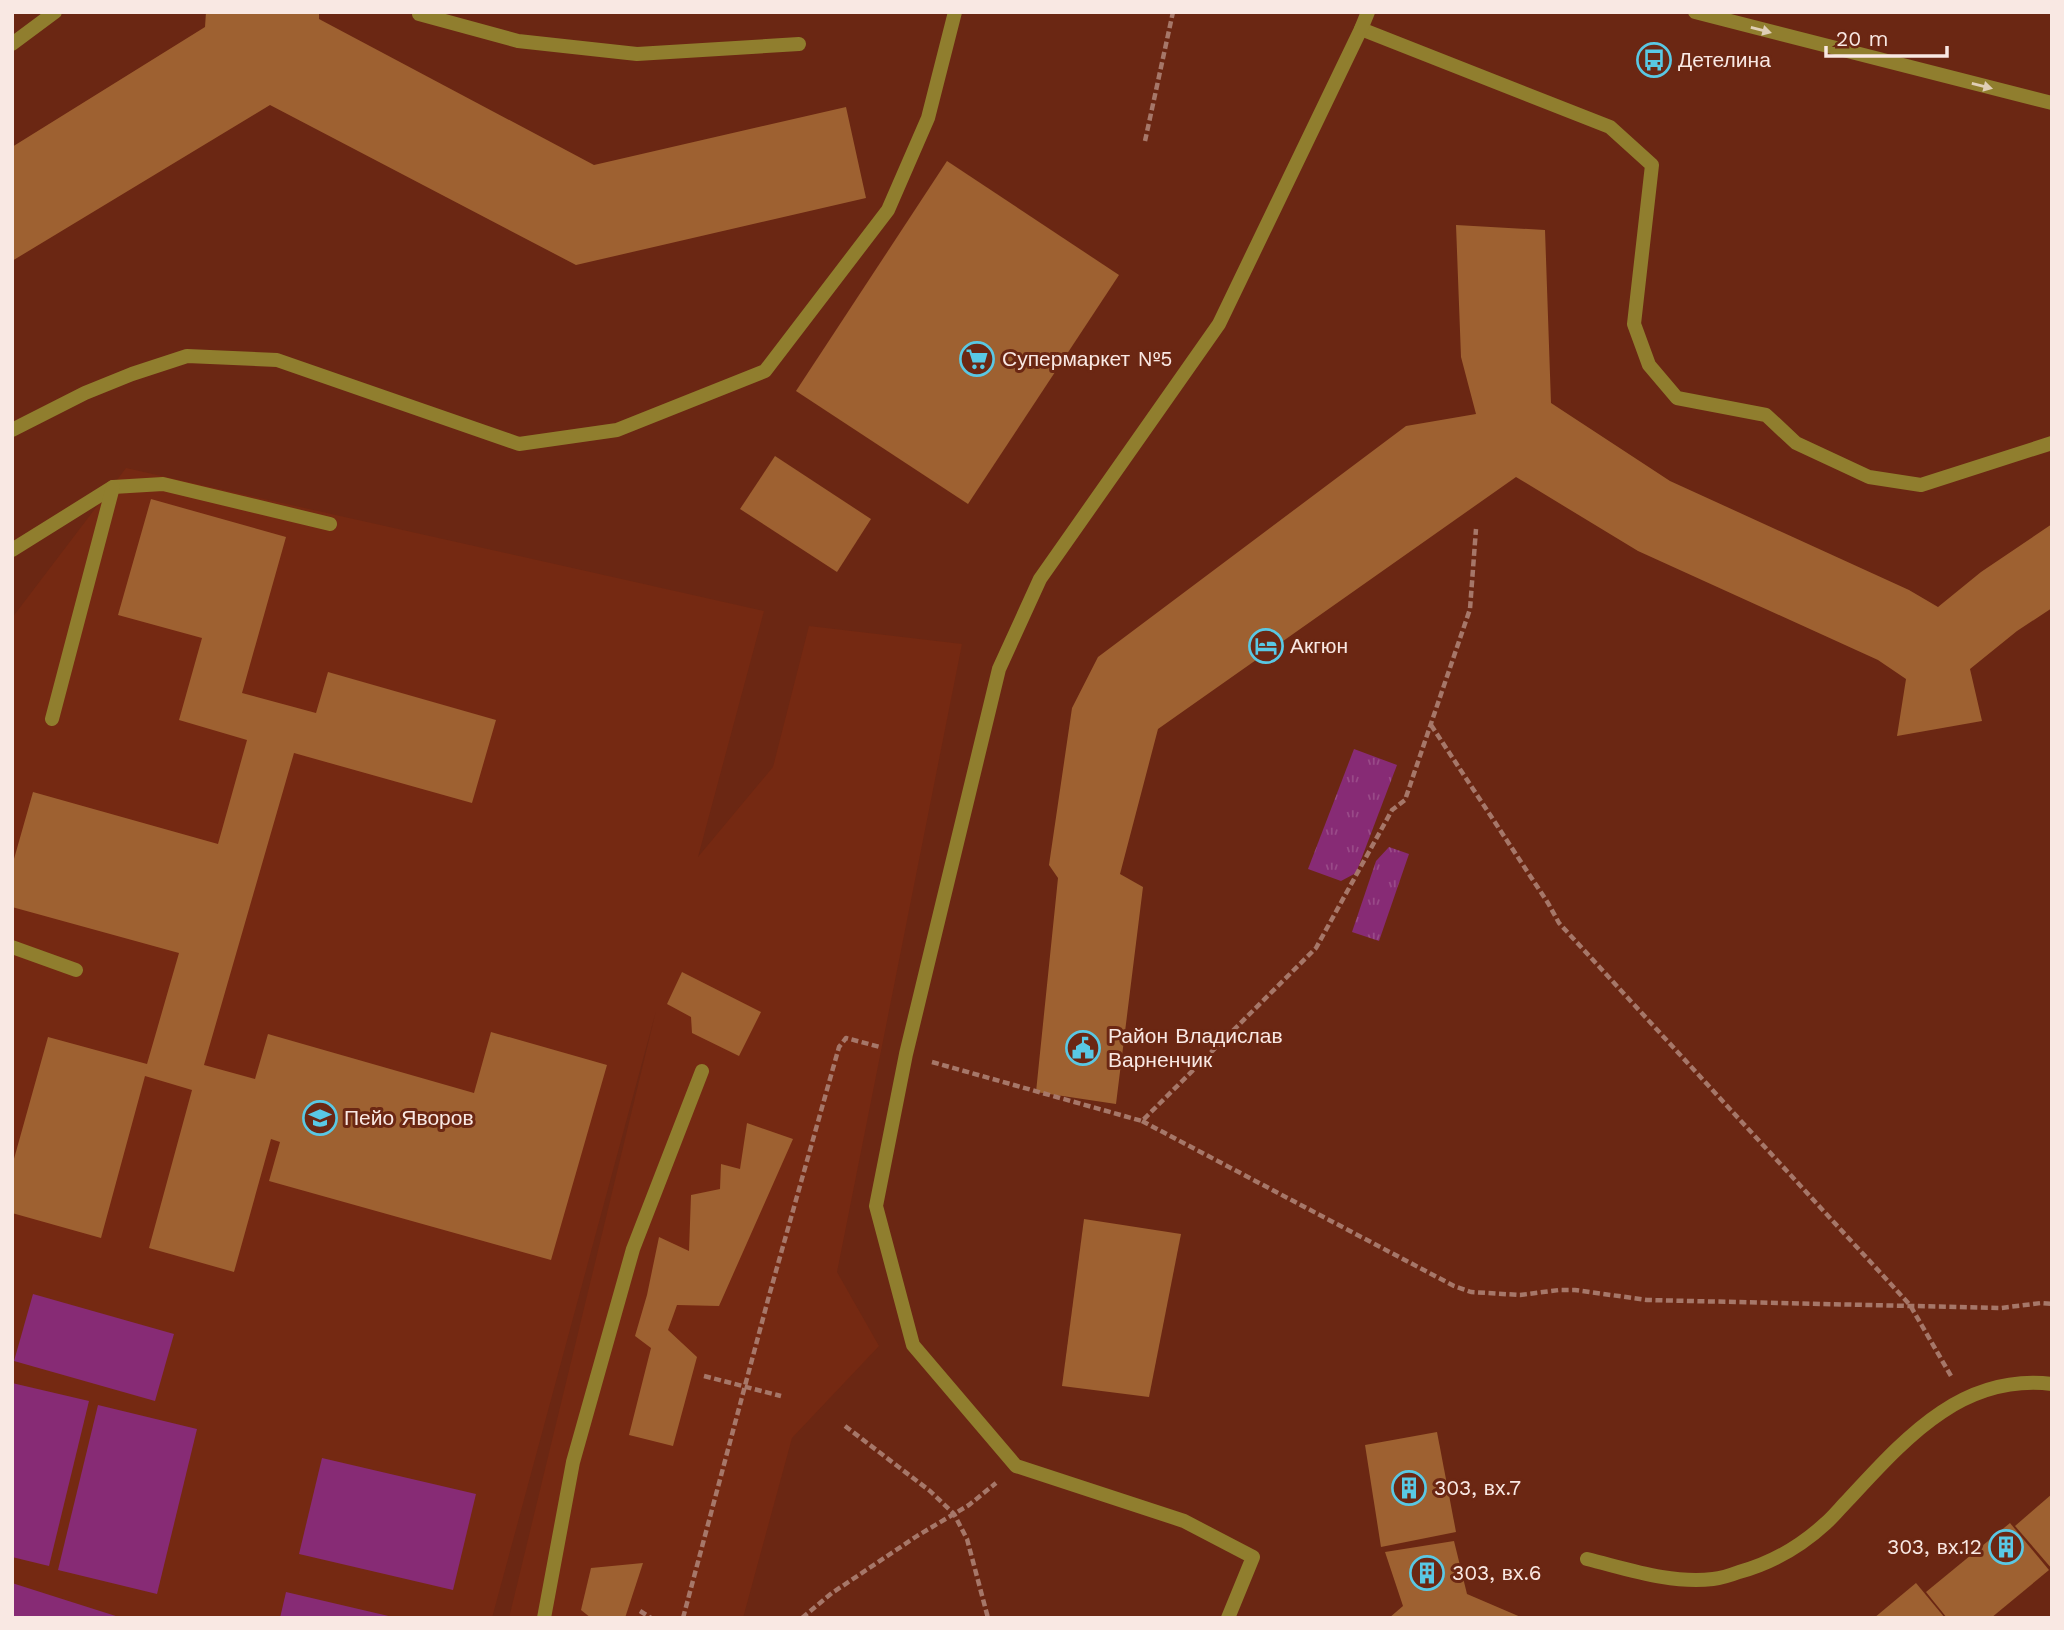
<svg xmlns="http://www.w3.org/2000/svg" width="2064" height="1630" font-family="'Work Sans',sans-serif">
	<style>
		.built { fill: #752912 }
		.green { fill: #872b75 }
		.park { fill: url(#park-tufts) }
		.building { fill: #9e6131 }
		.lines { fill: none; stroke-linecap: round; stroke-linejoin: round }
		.path { stroke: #a67769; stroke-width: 4.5; stroke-dasharray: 7 3.5; stroke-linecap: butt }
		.service { stroke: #907e2e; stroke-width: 14 }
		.minor { stroke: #907e2e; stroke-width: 14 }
		.tertiary { stroke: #907e2e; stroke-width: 14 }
		.oneway { fill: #dfceb6 }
		.labels { text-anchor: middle; stroke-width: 6; stroke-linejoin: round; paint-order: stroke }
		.poi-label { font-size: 21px; fill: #f9e8e3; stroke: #6b2713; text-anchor: start }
	</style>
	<defs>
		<pattern id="park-tufts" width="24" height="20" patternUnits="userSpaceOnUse" patternTransform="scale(1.75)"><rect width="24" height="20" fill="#872b75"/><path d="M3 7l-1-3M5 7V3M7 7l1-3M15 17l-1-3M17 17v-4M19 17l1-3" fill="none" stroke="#994a88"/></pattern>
	</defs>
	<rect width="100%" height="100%" fill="#6b2713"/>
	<path class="built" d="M 126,468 L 764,611 L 698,857 L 773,767 L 809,626 L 962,644 L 837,1272 L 879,1346 L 792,1438 L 743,1618 L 509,1618 L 656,1011 L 492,1618 L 12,1618 L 12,618 Z"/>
	<g class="green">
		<path d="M 33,1294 L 174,1334 L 155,1401 L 14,1361 Z"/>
		<path d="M 12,1383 L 89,1401 L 49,1566 L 12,1557 Z"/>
		<path d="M 98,1405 L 197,1429 L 157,1594 L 58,1570 Z"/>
		<path d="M 322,1458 L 476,1494 L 453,1590 L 299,1554 Z"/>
		<path d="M 12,1583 L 122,1618 L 12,1618 Z"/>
		<path d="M 286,1592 L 397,1618 L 280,1618 Z"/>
	</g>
	<g class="park">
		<path d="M 1354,749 L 1397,765 L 1356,873 L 1341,881 L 1308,869 Z"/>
		<path d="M 1389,847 L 1409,854 L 1379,941 L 1352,932 L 1376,861 Z"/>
	</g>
	<g class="building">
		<path d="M 206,12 L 319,12 L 319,19 L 594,165 L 846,107 L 866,198 L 576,265 L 270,105 L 12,261 L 12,147 L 205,27 Z"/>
		<path d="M 947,161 L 1119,275 L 968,504 L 796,391 Z"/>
		<path d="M 1456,225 L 1545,230 L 1551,403 L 1670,481 L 1909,590 L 1938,607 L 1981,572 L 2052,524 L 2052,608 L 2017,631 L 1970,669 L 1982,721 L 1897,736 L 1906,679 L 1878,660 L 1638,551 L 1516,477 L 1158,729 L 1120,874 L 1143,887 L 1116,1104 L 1036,1092 L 1058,878 L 1049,865 L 1072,708 L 1098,657 L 1406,426 L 1476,414 L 1461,357 Z"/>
		<path d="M 775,456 L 871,519 L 837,572 L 740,509 Z"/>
		<path d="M 151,499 L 286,537 L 242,693 L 316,713 L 328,672 L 496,720 L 472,803 L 294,753 L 204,1065 L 255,1079 L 268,1034 L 474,1093 L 491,1032 L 607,1065 L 551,1260 L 269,1181 L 280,1142 L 271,1139 L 234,1272 L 149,1248 L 192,1090 L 145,1076 L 101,1238 L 12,1213 L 12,1166 L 48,1037 L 147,1064 L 179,953 L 12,907 L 12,866 L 33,792 L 218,844 L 247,740 L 179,720 L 202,638 L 118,615 Z"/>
		<path d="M 682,972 L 761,1012 L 739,1056 L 692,1033 L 691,1017 L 667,1004 Z"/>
		<path d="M 747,1123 L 793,1139 L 719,1306 L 677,1305 L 668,1330 L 697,1357 L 673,1446 L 629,1435 L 651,1348 L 635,1336 L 647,1295 L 659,1237 L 689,1251 L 691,1195 L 720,1189 L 721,1164 L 740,1169 Z"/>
		<path d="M 1084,1219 L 1181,1234 L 1149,1397 L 1062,1386 Z"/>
		<path d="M 1437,1432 L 1456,1532 L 1381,1547 L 1365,1445 Z"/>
		<path d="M 2052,1494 L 2052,1569 L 2015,1526 Z"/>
		<path d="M 2010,1523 L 2049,1570 L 1991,1618 L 1947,1618 L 1926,1592 Z"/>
		<path d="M 1454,1541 L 1467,1594 L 1523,1618 L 1389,1618 L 1403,1606 L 1385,1552 Z"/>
		<path d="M 643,1563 L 625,1618 L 591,1618 L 581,1610 L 591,1568 Z"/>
		<path d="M 1916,1583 L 1945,1618 L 1874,1618 Z"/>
	</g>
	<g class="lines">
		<g class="path">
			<path d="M 1145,141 L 1173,12"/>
			<path d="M 1431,725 L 1548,903 L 1559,923 L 1910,1305 L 1951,1376"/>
			<path d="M 932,1062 L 1142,1121 L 1316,948 L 1392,810 L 1405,800 L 1470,609 L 1476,529"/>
			<path d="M 1142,1121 L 1454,1286 L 1471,1292 L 1520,1295 L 1559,1290 L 1575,1290 L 1647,1300 L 2001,1308 L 2041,1303 L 2052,1304"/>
			<path d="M 704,1376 L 781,1396"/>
			<path d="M 845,1426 L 930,1491 L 954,1514 L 967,1539 L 988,1618"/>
			<path d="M 640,1611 L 651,1618"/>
			<path d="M 683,1618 L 769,1296 L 839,1047 L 846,1038 L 880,1047"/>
			<path d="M 802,1618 L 832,1593 L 917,1536 L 969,1505 L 996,1483"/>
		</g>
		<g class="service">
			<path d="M 419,14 L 518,41 L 637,54 L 799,44"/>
			<path d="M 1361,29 L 1610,127 L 1652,165 L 1634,324 L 1649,365 L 1677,398 L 1766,415 L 1796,443 L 1869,477 L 1921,485 L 2052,443"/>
			<path d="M 12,430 L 85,393 L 132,374 L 187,356 L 277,360 L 519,444 L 617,430 L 765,371 L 888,210 L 928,118 L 955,12"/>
			<path d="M 12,550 L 113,487 L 163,484 L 330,524"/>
			<path d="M 52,719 L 113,487"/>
			<path d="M 12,947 L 76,970"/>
			<path d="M 1587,1559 C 1628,1569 1671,1584 1713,1579 C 1722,1578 1731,1575 1739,1572 C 1772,1563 1801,1546 1826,1523 C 1834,1516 1841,1507 1848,1500 C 1904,1440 1961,1373 2052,1384"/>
			<path d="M 544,1618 L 573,1462 L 633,1249 L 702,1071"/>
		</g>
		<g class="minor">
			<path d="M 12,44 L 55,12"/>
			<path d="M 1228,1618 L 1253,1557 L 1184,1521 L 1016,1466 L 913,1345 L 876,1206 L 906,1054 L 999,669 L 1040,579 L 1219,324 L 1361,29 L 1368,12"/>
		</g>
		<path class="tertiary" d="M 1695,12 L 2052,103"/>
	</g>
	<defs><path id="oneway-solid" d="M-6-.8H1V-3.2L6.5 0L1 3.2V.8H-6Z" transform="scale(1.75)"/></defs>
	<g class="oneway">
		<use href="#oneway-solid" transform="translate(1761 30) rotate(15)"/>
		<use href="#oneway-solid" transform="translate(1982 86) rotate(14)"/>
	</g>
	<defs>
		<g id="bus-ring" transform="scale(1.75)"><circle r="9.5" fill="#6b2713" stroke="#59c8e4" stroke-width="1.5"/><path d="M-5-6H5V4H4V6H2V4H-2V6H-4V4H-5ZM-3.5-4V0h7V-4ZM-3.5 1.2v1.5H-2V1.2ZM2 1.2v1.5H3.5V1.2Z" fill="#59c8e4"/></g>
		<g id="supermarket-ring" transform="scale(1.75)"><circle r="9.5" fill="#6b2713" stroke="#59c8e4" stroke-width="1.5"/><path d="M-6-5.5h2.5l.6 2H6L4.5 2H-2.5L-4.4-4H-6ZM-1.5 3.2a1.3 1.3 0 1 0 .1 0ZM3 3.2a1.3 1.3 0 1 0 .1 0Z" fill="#59c8e4"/></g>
		<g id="hotel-ring" transform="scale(1.75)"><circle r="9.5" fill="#6b2713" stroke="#59c8e4" stroke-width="1.5"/><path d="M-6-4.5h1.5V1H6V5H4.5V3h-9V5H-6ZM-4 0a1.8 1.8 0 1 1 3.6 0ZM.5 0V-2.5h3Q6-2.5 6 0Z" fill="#59c8e4"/></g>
		<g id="civic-ring" transform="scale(1.75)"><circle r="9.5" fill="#6b2713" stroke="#59c8e4" stroke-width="1.5"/><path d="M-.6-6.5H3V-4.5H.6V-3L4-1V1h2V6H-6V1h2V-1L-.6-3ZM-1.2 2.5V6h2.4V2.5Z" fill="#59c8e4"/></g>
		<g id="school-ring" transform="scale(1.75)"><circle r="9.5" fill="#6b2713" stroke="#59c8e4" stroke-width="1.5"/><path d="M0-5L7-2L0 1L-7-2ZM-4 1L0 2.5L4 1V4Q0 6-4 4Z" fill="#59c8e4"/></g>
		<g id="building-ring" transform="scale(1.75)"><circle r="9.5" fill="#6b2713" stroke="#59c8e4" stroke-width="1.5"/><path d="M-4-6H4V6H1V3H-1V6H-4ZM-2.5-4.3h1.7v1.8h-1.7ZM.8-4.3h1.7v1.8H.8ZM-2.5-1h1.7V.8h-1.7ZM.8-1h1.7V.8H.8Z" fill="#59c8e4"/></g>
	</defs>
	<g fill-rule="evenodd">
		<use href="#bus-ring" x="1654" y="60"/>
		<use href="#supermarket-ring" x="977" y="359"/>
		<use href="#hotel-ring" x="1266" y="646"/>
		<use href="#civic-ring" x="1083" y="1048"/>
		<use href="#school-ring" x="320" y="1118"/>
		<use href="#building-ring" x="1409" y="1488"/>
		<use href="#building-ring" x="2006" y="1547"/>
		<use href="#building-ring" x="1427" y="1573"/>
	</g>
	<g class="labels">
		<g class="poi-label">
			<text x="1678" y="67">Детелина</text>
			<text x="1002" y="366">Супермаркет №5</text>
			<text x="1290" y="653">Акгюн</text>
			<text x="1108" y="1043">Район Владислав<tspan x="1108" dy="24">Варненчик</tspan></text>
			<text x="344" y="1125">Пейо Яворов</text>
			<text x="1434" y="1495">303, вх.7</text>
			<text x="1982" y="1554" text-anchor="end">303, вх.12</text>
			<text x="1452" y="1580">303, вх.6</text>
		</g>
	</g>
	<rect width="2064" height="1630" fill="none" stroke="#f9e8e3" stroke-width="28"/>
	<path d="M1826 46v10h121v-10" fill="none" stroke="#f9e8e3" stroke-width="3.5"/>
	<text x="1836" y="46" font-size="21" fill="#f9e8e3" stroke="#6b2713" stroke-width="5" paint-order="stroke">20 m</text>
</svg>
